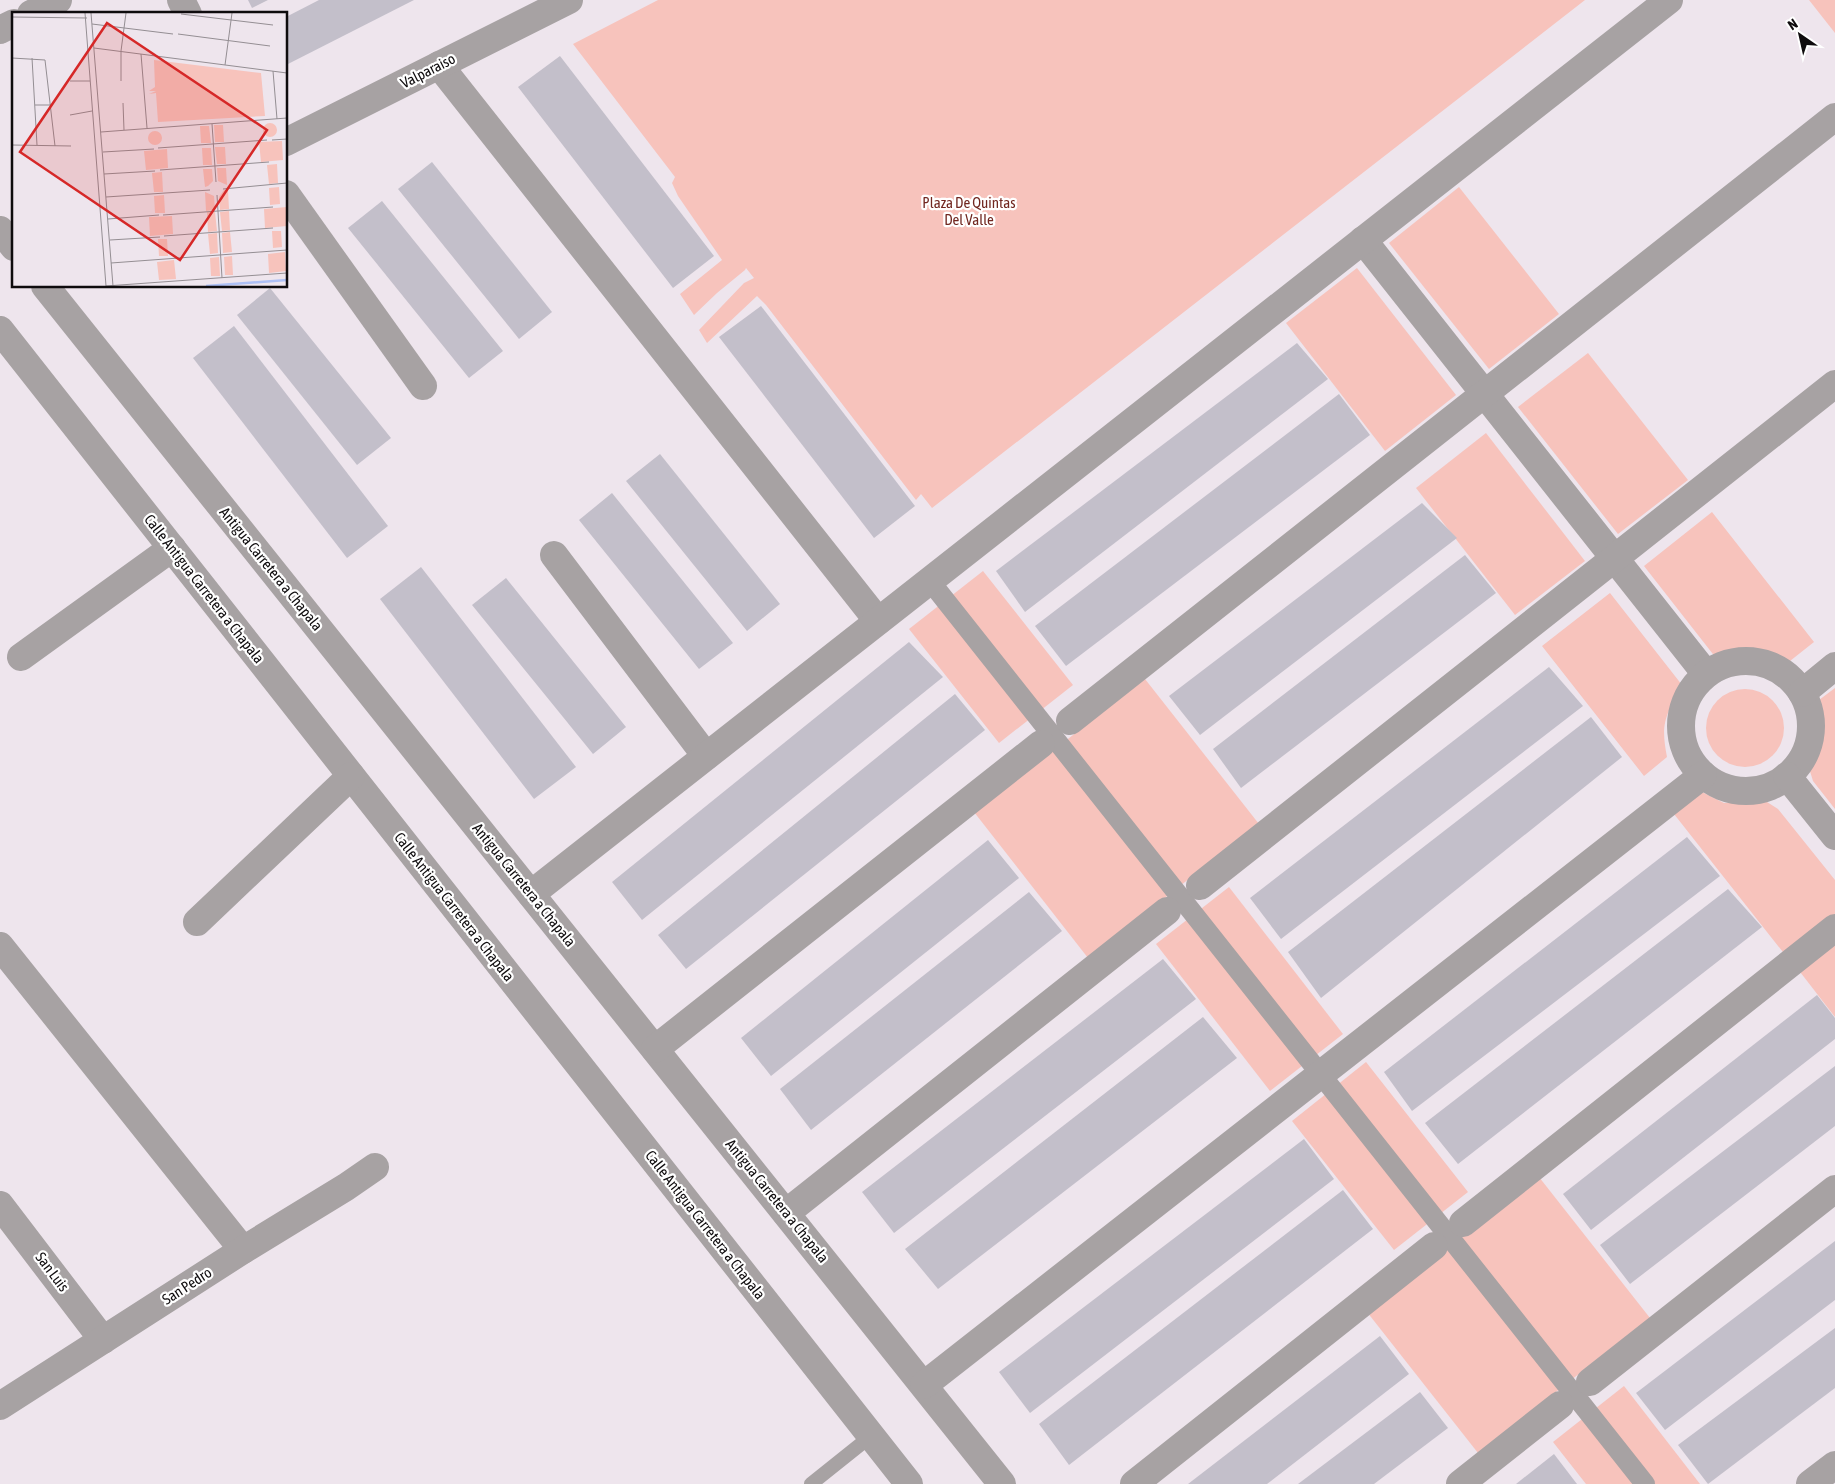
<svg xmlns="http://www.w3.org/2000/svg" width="1835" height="1484" font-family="'Asap Condensed',sans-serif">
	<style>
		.green { fill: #f7c3bc }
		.building { fill: #c3bfca }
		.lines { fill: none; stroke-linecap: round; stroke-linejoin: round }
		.service { stroke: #a7a2a3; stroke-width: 14 }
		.pedestrian { stroke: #a7a2a3; stroke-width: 20 }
		.minor { stroke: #a7a2a3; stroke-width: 28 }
		.labels { text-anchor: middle; stroke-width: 4.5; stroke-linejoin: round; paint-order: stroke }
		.street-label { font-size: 15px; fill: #0e0b0d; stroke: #fff }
		.park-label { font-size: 15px; fill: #712720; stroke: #fff }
		.inset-river { fill: none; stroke: #aec0f5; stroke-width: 2.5 }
		.inset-road { fill: none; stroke: #948e93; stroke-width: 1 }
		.view { fill: #d62828; fill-opacity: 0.15; stroke: #d62828; stroke-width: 2.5 }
		.inset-edge { fill: none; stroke: #0e0b0d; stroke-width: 2.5 }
	</style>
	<rect width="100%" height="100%" fill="#eee5ed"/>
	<g class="green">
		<path d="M 658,0 L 1585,0 L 932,508 L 921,494 L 916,500 L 766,305 L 757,296 L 707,343 L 699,330 L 744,283 L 754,278 L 746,268 L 745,270 L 717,293 L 694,315 L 680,294 L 722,260 L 678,196 L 672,183 L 675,177 L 573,44 Z"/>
		<path d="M 1809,0 L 1835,0 L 1835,33 Z"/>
		<path d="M 1459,187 L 1559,314 L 1489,369 L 1389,243 Z"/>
		<path d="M 1357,268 L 1456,395 L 1385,451 L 1286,323 Z"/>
		<path d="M 1588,353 L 1688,480 L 1618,534 L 1518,407 Z"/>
		<path d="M 1486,433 L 1585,561 L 1515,615 L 1416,488 Z"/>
		<path d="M 1712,512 L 1814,642 L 1790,661 L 1771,652 L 1752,649 L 1716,658 L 1644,566 Z"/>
		<path d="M 983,571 L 1073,685 L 999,743 L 909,629 Z"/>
		<path d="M 1610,593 L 1682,685 C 1666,716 1660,722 1667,757 L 1644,776 L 1542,646 Z"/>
		<path d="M 1145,679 L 1259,824 L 1088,958 L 974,812 Z"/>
		<path d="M 1835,688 L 1835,809 L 1813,781 L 1809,768 L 1820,727 L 1815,703 Z"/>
		<circle cx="1745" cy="728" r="39"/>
		<path d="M 1702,792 L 1724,803 L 1767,802 L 1778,809 L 1835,880 L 1835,916 L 1786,956 L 1674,814 Z"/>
		<path d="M 1229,887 L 1343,1034 L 1270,1091 L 1156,944 Z"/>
		<path d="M 1835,939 L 1835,1017 L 1797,968 Z"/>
		<path d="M 1366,1062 L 1468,1192 L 1394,1250 L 1292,1121 Z"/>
		<path d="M 1539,1177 L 1650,1318 L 1478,1453 L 1367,1312 Z"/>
		<path d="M 1624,1386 L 1700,1484 L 1586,1484 L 1553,1442 Z"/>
	</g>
	<g class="building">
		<path d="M 248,0 L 268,0 L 252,8 Z"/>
		<path d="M 319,0 L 414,0 L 286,65 L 286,17 Z"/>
		<path d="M 560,56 L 714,256 L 673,288 L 518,87 Z"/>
		<path d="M 432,162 L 552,312 L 519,339 L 398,189 Z"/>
		<path d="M 382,201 L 503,351 L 469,378 L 348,228 Z"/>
		<path d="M 270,288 L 391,438 L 357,465 L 237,315 Z"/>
		<path d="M 761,306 L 915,506 L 874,538 L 719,337 Z"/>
		<path d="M 234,326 L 388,526 L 347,558 L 193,358 Z"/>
		<path d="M 1297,343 L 1328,379 L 1025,612 L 996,571 Z"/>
		<path d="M 1339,394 L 1370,435 L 1066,666 L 1035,626 Z"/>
		<path d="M 660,454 L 780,604 L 747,631 L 626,481 Z"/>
		<path d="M 612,493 L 733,643 L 699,669 L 579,520 Z"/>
		<path d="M 1422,503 L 1457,538 L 1200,735 L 1169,696 Z"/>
		<path d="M 1465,555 L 1496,593 L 1241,788 L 1213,749 Z"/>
		<path d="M 421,567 L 576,767 L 534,799 L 380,599 Z"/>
		<path d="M 506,578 L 626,727 L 593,754 L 472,605 Z"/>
		<path d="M 909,642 L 943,677 L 642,920 L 612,882 Z"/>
		<path d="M 1549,667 L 1583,706 L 1281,939 L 1250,898 Z"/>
		<path d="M 955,694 L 985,730 L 686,969 L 658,935 Z"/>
		<path d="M 1591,717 L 1622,757 L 1321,998 L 1288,952 Z"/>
		<path d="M 1687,837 L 1720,876 L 1412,1111 L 1384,1072 Z"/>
		<path d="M 988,840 L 1019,878 L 771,1076 L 741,1038 Z"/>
		<path d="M 1728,889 L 1762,927 L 1458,1164 L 1425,1123 Z"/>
		<path d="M 1029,892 L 1062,931 L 811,1130 L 780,1089 Z"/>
		<path d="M 1163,959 L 1196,999 L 894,1233 L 862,1192 Z"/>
		<path d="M 1817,995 L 1835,1018 L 1835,1039 L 1591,1230 L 1563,1194 Z"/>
		<path d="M 1203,1017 L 1237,1058 L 938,1289 L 905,1249 Z"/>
		<path d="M 1835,1066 L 1835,1126 L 1630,1284 L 1600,1245 Z"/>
		<path d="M 1304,1139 L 1334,1179 L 1030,1413 L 999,1372 Z"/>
		<path d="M 1343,1190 L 1373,1229 L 1069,1465 L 1039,1424 Z"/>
		<path d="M 1835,1241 L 1835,1300 L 1665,1430 L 1636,1393 Z"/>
		<path d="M 1835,1328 L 1835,1388 L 1708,1484 L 1678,1445 Z"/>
		<path d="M 1380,1336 L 1409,1374 L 1267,1484 L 1188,1484 Z"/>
		<path d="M 1420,1392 L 1448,1428 L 1374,1484 L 1298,1484 Z"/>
		<path d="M 1554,1454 L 1577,1484 L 1516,1484 Z"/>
	</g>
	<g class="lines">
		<path class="service" d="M 811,1484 L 871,1436"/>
		<path class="pedestrian" d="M 930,581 L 1645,1484"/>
		<g class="minor">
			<path d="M 181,0 L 188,14"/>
			<path d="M 31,14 L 58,0"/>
			<path d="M 0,30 L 14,23"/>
			<path d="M 439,65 L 878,621"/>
			<path d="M 286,142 L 569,0"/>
			<path d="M 286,194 L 423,386"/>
			<path d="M 0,230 L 14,247"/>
			<path d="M 1363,240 L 1706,674"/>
			<path d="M 45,286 L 1002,1484"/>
			<path d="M 0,330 L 909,1484"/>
			<path d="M 554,555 L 706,756"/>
			<path d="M 21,657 L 172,548"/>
			<circle cx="1746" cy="726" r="65"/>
			<path d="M 1802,693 L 1835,666"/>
			<path d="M 1070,721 L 1835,117"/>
			<path d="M 1787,776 L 1835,836"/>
			<path d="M 1200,886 L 1835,384"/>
			<path d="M 531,894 L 1669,0"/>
			<path d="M 197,922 L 351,776"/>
			<path d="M 0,946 L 243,1250"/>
			<path d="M 655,1049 L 1041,744"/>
			<path d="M 0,1205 L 103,1340"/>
			<path d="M 786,1213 L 1167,911"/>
			<path d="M 1463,1223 L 1835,928"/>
			<path d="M 1590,1382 L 1835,1189"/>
			<path d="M 924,1385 L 1703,775"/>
			<path d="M 0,1406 L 243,1250 L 346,1187 L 375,1167"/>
			<path d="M 1134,1484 L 1434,1246"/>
			<path d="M 1460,1484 L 1560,1405"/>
			<path d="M 1810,1484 L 1835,1465"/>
		</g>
	</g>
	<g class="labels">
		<g class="street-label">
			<text transform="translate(428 71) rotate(-27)" y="5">Valparaiso</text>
			<text transform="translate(271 569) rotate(51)" y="5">Antigua Carretera a Chapala</text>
			<text transform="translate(204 589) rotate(52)" y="5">Calle Antigua Carretera a Chapala</text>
			<text transform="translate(524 885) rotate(51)" y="5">Antigua Carretera a Chapala</text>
			<text transform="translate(454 907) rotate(52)" y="5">Calle Antigua Carretera a Chapala</text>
			<text transform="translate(777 1201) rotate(51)" y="5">Antigua Carretera a Chapala</text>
			<text transform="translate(705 1225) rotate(52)" y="5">Calle Antigua Carretera a Chapala</text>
			<text transform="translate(52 1272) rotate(53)" y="5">San Luis</text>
			<text transform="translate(187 1286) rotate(-33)" y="5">San Pedro</text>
		</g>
		<g class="park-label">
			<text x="969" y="208">Plaza De Quintas<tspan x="969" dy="17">Del Valle</tspan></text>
		</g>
	</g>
	<g transform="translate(12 12)">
		<rect width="275" height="275" fill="#eee5ed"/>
		<path d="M 142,48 L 249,61 L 253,104 L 146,110 L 144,81 L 137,82 L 144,79 L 137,79 L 143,75 ZM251 118a7 7 0 1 1 14 0a7 7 0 1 1-14 0ZM 202,113 L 211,113 L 212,130 L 203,130 ZM 188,114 L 197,114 L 199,131 L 189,131 ZM136 126a7 7 0 1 1 14 0a7 7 0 1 1-14 0ZM 270,129 L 271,148 L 249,150 L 247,130 ZM 203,135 L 213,135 L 214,152 L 205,152 ZM 190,136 L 199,136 L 200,153 L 191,153 ZM 155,137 L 156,156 L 134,158 L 132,139 ZM 265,152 L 266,171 L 257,172 L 255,153 ZM 205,156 L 214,156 L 215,173 L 206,169 ZM 191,157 L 200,157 L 201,169 L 196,174 L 193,175 ZM 150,160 L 151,180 L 142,180 L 140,161 ZM 267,175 L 268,192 L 258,193 L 257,176 ZM 212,178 L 216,178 L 217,197 L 208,198 L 207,185 ZM 193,180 L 202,184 L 203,198 L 194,199 ZM 152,183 L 153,201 L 143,201 L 142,184 ZM 275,195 L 275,214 L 253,216 L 252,197 ZM 217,199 L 218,218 L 210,219 L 208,200 ZM 195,200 L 203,200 L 205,219 L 196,220 ZM 160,204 L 161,222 L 138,224 L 137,205 ZM 260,219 L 269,219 L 270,235 L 261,236 ZM 218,220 L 220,240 L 211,241 L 210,221 ZM 205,221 L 206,241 L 198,242 L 196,222 ZM 146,227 L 155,227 L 156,244 L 147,244 ZM 273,240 L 274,259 L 257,261 L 256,242 ZM 220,244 L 221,263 L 213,263 L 212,245 ZM 207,245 L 208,264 L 199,264 L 198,246 ZM 162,248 L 164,267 L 147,268 L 145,250 Z" fill="#f7c3bc"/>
		<path class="inset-river" d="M 194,274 L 275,268"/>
		<path class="inset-road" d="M 73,1 L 94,274M 79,1 L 101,274M 169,2 L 261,13M 0,5 L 75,6M 80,12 L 161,22M 166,22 L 258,34M 82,36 L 275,61M 129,42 L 135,116M 0,46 L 33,48 L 43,134M 20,46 L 25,133M 213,53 L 220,1M 261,59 L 265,107M 58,69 L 78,69M 109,69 L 109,39 L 114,1M 111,91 L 112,118M 23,93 L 40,93M 58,103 L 80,99M 200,112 L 204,170M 89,120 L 275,106M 260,128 L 275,127M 0,133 L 59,134M 146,136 L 255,128M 91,140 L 142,137M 148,158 L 257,150M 92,162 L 143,159M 211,177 L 275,171M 205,183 L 210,266M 94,185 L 198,178M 151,203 L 261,195M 96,207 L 147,203M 152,224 L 261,216M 98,228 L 148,225M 99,251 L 275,238M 94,274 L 275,261"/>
		<path class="view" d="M 95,11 L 255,118 L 168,248 L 8,140 Z"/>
		<rect width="275" height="275" class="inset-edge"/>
	</g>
	<g transform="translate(1800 35) rotate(326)" stroke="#ffffff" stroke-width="4" paint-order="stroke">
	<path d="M0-4L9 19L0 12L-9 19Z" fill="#0e0b0d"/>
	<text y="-8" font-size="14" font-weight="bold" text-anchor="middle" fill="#0e0b0d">N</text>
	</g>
</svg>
